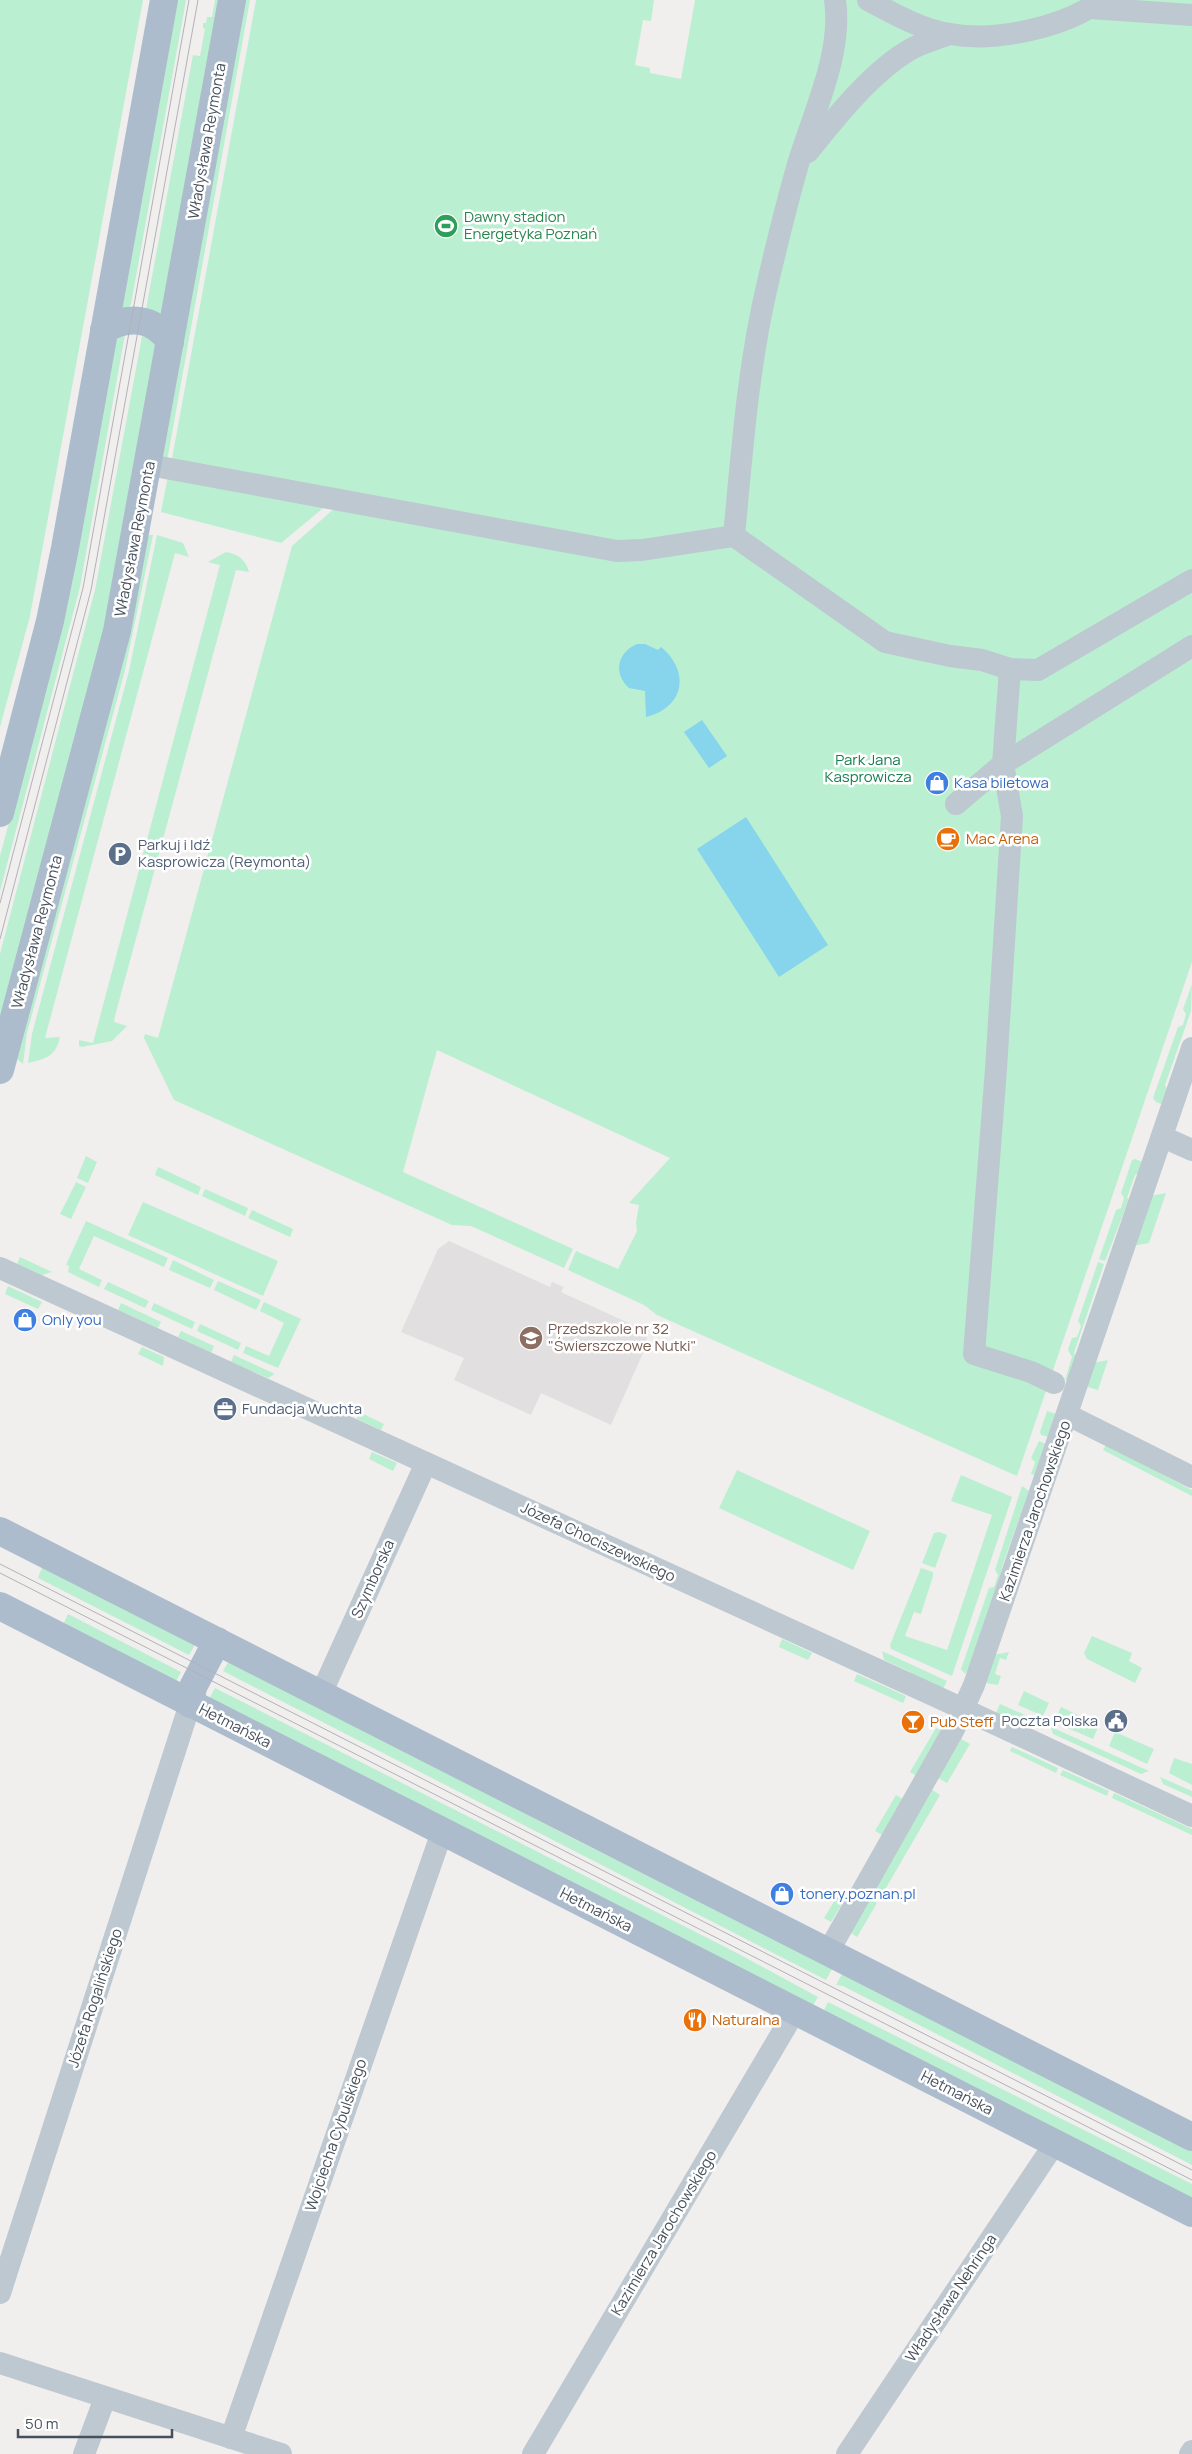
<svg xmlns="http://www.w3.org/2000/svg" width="1192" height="2454" font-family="Manrope,sans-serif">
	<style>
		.education { fill: #e2dfe0 }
		.green { fill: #bbefd1 }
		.water { fill: #87d4ed }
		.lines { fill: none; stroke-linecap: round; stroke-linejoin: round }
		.minor { stroke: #bec8d0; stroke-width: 22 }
		.major { stroke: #adbccd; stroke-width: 28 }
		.tram { stroke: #b0b3b8; stroke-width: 1 }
		.labels { text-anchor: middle; stroke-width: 5; stroke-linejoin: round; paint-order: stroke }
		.street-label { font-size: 15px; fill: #46505b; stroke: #fff }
		.leisure-label { font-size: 15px; fill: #27864d; stroke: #fff; text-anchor: start }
		.park-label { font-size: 15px; fill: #157e4e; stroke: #fff }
		.shop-label { font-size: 15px; fill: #366cbe; stroke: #fff; text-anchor: start }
		.food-label { font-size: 15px; fill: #c56008; stroke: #fff; text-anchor: start }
		.service-label { font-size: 15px; fill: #4e5e75; stroke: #fff; text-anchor: start }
		.education-label { font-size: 15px; fill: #785e54; stroke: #fff; text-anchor: start }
	</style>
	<rect width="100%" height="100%" fill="#f1eeee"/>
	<path class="education" d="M 449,1241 L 550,1287 L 552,1282 L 564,1287 L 561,1292 L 646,1331 L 647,1344 L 611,1425 L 541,1393 L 531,1415 L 454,1380 L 464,1358 L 401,1332 L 438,1249 Z"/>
	<g class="green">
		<path d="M 0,0 L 143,0 L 30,616 L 0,727 Z"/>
		<path d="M 175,0 L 186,0 L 131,304 L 128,309 L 119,311 Z"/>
		<path d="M 215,0 L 222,0 L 163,319 L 146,309 L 193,55 L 200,56 L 205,29 L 203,28 L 203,23 L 206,23 L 207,17 L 212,17 Z"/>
		<path d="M 244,0 L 250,0 L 167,461 L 161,460 Z"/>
		<path d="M 256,0 L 654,0 L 651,21 L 643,20 L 635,65 L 650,68 L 650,73 L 681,79 L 695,0 L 1192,0 L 1192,962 L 1017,1476 L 657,1315 L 644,1305 L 568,1270 L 576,1251 L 618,1269 L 637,1231 L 636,1222 L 639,1205 L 629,1203 L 670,1158 L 437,1050 L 403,1172 L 573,1249 L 564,1268 L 471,1226 L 452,1225 L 174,1100 L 144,1038 L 145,1034 L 158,1038 L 292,546 L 337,506 L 171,464 Z"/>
		<path d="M 143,331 L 154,342 L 156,349 L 114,594 L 0,1028 L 0,954 L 95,590 Z"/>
		<path d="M 125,334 L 80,587 L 0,891 L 0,856 L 23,770 L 115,340 Z"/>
		<path d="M 168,476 L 327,505 L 281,543 L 161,512 Z"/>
		<path d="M 149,535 L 153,535 L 125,670 L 27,1033 L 23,1064 L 16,1058 L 147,538 Z"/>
		<path d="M 157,535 L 183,543 L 189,557 L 175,553 L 45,1038 L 60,1037 C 56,1056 46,1059 28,1063 L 32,1034 L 129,671 Z"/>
		<path d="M 226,552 C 238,554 246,560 249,572 L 236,570 L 115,1016 L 114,1022 L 127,1026 L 112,1041 L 82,1047 L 79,1046 L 79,1040 L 93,1043 L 220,565 L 208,562 Z"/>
		<path d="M 1192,984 L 1191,1011 L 1165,1085 L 1169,1093 L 1164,1105 L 1156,1102 L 1153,1098 L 1178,1027 L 1183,1025 L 1186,1014 L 1183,1009 Z"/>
		<path d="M 86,1156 L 97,1162 L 88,1183 L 77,1178 Z"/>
		<path d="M 1135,1159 L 1146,1163 L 1143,1171 L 1135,1175 L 1127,1198 L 1129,1199 L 1105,1261 L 1099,1259 L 1116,1210 L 1121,1208 L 1124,1198 L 1121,1193 L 1132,1160 Z"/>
		<path d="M 158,1167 L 201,1187 L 198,1195 L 155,1175 Z"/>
		<path d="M 76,1182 L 86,1187 L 71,1219 L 60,1214 Z"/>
		<path d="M 205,1189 L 248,1208 L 245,1216 L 202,1196 Z"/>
		<path d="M 1166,1193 L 1149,1243 L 1132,1246 L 1150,1196 Z"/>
		<path d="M 143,1202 L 278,1261 L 263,1296 L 128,1235 Z"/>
		<path d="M 252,1210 L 293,1229 L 290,1237 L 248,1218 Z"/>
		<path d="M 86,1221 L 168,1258 L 164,1267 L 94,1236 L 79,1269 L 102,1280 L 99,1287 L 68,1272 L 69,1266 L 66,1265 Z"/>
		<path d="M 20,1257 L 52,1272 L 42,1275 L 17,1264 Z"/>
		<path d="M 173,1260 L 214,1280 L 210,1288 L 169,1270 Z"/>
		<path d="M 1098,1262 L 1104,1264 L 1074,1353 L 1078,1359 L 1071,1381 L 1065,1380 L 1072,1357 L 1068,1350 L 1072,1338 L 1077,1337 L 1081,1326 L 1078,1321 Z"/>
		<path d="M 218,1281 L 261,1300 L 256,1310 L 214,1290 Z"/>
		<path d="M 108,1282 L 149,1301 L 145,1308 L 104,1289 Z"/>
		<path d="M 8,1286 L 42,1302 L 38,1309 L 5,1294 Z"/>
		<path d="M 264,1302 L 301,1319 L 278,1368 L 243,1353 L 246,1346 L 269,1356 L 284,1323 L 260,1311 Z"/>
		<path d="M 121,1303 L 161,1322 L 158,1328 L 118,1310 Z"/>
		<path d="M 154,1303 L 195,1322 L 192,1329 L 151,1310 Z"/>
		<path d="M 200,1324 L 241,1343 L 238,1350 L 197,1331 Z"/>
		<path d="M 181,1331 L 214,1346 L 211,1353 L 178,1337 Z"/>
		<path d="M 142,1347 L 164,1357 L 163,1366 L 138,1354 Z"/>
		<path d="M 234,1355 L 275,1374 L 268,1378 L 231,1362 Z"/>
		<path d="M 1108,1360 L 1098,1390 L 1084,1386 L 1092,1363 Z"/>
		<path d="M 357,1411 L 384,1424 L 381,1430 L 357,1419 Z"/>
		<path d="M 1047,1411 L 1059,1415 L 1052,1438 L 1041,1435 L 1040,1432 Z"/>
		<path d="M 1039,1441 L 1049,1445 L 1038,1476 L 1031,1474 L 1035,1462 L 1031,1458 Z"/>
		<path d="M 1106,1445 L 1192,1490 L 1192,1496 L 1103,1450 Z"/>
		<path d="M 372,1452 L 397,1463 L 393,1471 L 369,1459 Z"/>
		<path d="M 737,1470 L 870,1531 L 853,1570 L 719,1508 Z"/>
		<path d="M 961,1475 L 1012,1497 L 952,1676 L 891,1649 L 890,1645 L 921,1568 L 933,1572 L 933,1576 L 921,1614 L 914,1612 L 905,1636 L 947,1650 L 992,1515 L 951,1501 Z"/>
		<path d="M 1022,1486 L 1029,1491 L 1003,1564 L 978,1653 L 965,1674 L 961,1669 L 989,1588 L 994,1587 L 998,1575 L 995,1570 Z"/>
		<path d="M 939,1532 L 947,1535 L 935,1568 L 922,1563 L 934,1533 Z"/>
		<path d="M 43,1565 L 196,1643 L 189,1655 L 38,1578 Z"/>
		<path d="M 0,1592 L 63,1625 L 68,1614 L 181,1672 L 175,1683 L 0,1595 Z"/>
		<path d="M 1092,1636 L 1132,1653 L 1129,1661 L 1142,1668 L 1135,1683 L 1087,1659 L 1084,1653 Z"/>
		<path d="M 782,1639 L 812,1653 L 808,1660 L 779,1647 Z"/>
		<path d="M 882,1651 L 947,1681 L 943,1689 L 913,1680 L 910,1672 L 884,1660 Z"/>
		<path d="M 1009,1652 L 1006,1660 L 1000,1658 L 995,1674 L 1001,1676 L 998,1685 L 986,1683 L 993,1655 Z"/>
		<path d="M 230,1659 L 570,1837 L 833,1967 L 826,1980 L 223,1671 Z"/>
		<path d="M 857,1674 L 906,1696 L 903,1703 L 854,1681 Z"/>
		<path d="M 215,1688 L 737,1953 L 818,1997 L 812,2007 L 208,1701 Z"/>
		<path d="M 1024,1691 L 1049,1703 L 1043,1716 L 1018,1705 Z"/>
		<path d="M 1000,1704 L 1041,1722 L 1024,1727 L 995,1715 Z"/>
		<path d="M 1061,1707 L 1099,1725 L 1093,1739 L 1054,1722 Z"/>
		<path d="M 1051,1727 L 1149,1771 L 1141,1774 L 1053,1734 Z"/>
		<path d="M 936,1728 L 943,1731 L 917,1776 L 910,1772 Z"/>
		<path d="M 1115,1732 L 1154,1749 L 1147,1764 L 1109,1746 Z"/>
		<path d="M 961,1739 L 970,1744 L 947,1783 L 938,1778 Z"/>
		<path d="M 1012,1747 L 1058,1768 L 1056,1773 L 1010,1751 Z"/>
		<path d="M 1174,1758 L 1192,1764 L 1192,1785 L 1169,1773 Z"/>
		<path d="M 1063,1770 L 1109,1791 L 1107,1796 L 1060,1775 Z"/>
		<path d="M 1160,1777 L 1192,1791 L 1192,1797 L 1163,1784 Z"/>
		<path d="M 931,1789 L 940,1795 L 883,1893 L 873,1888 Z"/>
		<path d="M 1114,1793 L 1192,1829 L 1192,1835 L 1112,1798 Z"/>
		<path d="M 896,1795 L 903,1799 L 882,1835 L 875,1831 Z"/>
		<path d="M 838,1895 L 845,1899 L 831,1922 L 824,1918 Z"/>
		<path d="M 868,1897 L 877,1903 L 857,1937 L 848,1931 Z"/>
		<path d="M 843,1972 L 1192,2149 L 1192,2165 L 843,1986 L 836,1985 Z"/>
		<path d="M 828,2002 L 1192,2184 L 1192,2200 L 823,2012 Z"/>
	</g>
	<g class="water">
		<path d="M 637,644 L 645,644 L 658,650 L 661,647 C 691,672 684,708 646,717 L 645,691 L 629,688 C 613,673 617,653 637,644 Z"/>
		<path d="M 702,720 L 727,756 L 709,768 L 684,732 Z"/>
		<path d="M 746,817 L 828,945 L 779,977 L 697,849 Z"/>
	</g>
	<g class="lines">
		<g class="minor">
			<path d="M 868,0 C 892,13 922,30 950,34 C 995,42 1064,28 1101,0"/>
			<path d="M 1090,8 L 1192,15"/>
			<path d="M 808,152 C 835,118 874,69 913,48 C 924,42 937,39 949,34"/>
			<path d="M 149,465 L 617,551 L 642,550 L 734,536 L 885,642 L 950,656 L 982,660 L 1010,669 L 1038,670 L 1192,580"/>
			<path d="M 734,536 C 742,452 748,365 768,282 C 777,243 787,203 798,164 C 813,114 843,53 835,0"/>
			<path d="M 1010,669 L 1003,764 L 1012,816 L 996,1069 L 974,1354 L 1031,1372 L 1054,1383"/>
			<path d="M 956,804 L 1003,764 L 1192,646"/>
			<path d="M 1163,1137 L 1192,1150"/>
			<path d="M 0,1268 L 946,1701 L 1192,1816"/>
			<path d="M 1068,1415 L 1192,1477"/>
			<path d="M 321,1694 L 426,1463"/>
			<path d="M 828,1952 L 954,1729 L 974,1685 L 1192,1048"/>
			<path d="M 0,2293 L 190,1704"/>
			<path d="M 0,2363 L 281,2454"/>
			<path d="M 231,2438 L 442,1832"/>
			<path d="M 84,2454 L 105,2398"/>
			<path d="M 533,2454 L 795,2011"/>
			<path d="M 847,2454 L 1055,2143"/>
			<path d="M 1190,2454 L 1192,2451"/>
		</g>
		<g class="major">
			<path d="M 104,330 C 128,315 154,317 170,342"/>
			<path d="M 0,813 L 50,621 L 65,548 L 164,0"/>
			<path d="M 0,1070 L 117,631 L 232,0"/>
			<path d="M 0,1531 L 1192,2137"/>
			<path d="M 0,1606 L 1192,2213"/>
			<path d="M 190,1704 L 193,1687 L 217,1641"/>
		</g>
		<g class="tram">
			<path d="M 0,903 L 83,588 L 189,0"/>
			<path d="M 0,939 L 91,590 L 198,0"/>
			<path d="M 0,1564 L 1192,2170"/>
			<path d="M 0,1573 L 1192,2180"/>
		</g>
	</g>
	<defs>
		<g id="stadium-disc" transform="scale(1.25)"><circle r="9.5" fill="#2e9e5b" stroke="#fff"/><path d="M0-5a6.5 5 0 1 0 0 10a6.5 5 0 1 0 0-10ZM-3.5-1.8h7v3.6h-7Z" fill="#fff"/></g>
		<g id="shop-disc" transform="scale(1.25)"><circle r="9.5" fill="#3f7fe0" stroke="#fff"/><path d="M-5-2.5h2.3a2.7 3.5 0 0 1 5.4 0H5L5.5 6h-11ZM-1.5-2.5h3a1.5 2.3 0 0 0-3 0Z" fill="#fff"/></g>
		<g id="cafe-disc" transform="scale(1.25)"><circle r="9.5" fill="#e8710a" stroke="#fff"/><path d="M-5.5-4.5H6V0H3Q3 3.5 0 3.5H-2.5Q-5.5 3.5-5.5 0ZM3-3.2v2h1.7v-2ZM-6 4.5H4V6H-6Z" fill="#fff"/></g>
		<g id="parking-disc" transform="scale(1.25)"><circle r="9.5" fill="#5c6f8a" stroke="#fff"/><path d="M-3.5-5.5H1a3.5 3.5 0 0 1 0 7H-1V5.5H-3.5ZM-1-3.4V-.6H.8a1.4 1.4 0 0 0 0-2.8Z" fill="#fff"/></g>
		<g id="school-disc" transform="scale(1.25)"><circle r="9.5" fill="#8d6e63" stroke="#fff"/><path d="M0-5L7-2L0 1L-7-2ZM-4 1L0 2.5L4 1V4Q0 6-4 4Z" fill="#fff"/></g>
		<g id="office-disc" transform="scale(1.25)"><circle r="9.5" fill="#5c6f8a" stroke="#fff"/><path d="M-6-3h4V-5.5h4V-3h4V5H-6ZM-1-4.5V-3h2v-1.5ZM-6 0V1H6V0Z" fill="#fff"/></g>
		<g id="civic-disc" transform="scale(1.25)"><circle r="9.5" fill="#5c6f8a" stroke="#fff"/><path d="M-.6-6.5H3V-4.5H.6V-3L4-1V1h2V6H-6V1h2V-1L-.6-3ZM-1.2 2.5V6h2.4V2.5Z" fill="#fff"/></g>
		<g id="bar-disc" transform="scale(1.25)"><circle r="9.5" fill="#e8710a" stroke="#fff"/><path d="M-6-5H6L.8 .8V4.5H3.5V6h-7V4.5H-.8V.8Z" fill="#fff"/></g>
		<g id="restaurant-disc" transform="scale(1.25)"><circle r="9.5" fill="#e8710a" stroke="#fff"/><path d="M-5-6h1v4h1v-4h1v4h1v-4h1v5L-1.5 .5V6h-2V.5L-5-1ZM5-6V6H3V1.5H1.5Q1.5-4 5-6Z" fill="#fff"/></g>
	</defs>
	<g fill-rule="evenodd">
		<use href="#stadium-disc" x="446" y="226"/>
		<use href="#shop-disc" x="937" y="783"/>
		<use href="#cafe-disc" x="948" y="839"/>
		<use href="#parking-disc" x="120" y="854"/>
		<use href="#shop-disc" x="25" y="1320"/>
		<use href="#school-disc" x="531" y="1338"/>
		<use href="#office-disc" x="225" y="1409"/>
		<use href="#civic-disc" x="1116" y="1721"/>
		<use href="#bar-disc" x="913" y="1722"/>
		<use href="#shop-disc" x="782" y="1894"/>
		<use href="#restaurant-disc" x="695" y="2020"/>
	</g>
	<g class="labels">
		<g class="street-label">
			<text transform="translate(207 141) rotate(-80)" y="5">Władysława Reymonta</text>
			<text transform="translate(135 539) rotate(-79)" y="5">Władysława Reymonta</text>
			<text transform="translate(37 932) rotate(-75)" y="5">Władysława Reymonta</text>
			<text transform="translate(1035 1511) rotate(-71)" y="5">Kazimierza Jarochowskiego</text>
			<text transform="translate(598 1542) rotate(25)" y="5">Józefa Chociszewskiego</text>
			<text transform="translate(373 1579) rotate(-66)" y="5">Szymborska</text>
			<text transform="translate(235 1726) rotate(27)" y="5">Hetmańska</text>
			<text transform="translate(596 1910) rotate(27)" y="5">Hetmańska</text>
			<text transform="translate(95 1998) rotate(-72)" y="5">Józefa Rogalińskiego</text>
			<text transform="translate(957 2093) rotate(27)" y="5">Hetmańska</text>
			<text transform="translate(336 2135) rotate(-71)" y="5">Wojciecha Cybulskiego</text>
			<text transform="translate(664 2233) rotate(-59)" y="5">Kazimierza Jarochowskiego</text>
			<text transform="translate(951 2298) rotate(-56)" y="5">Władysława Nehringa</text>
		</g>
		<g class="leisure-label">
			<text x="464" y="222">Dawny stadion<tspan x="464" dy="17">Energetyka Poznań</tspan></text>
		</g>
		<g class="park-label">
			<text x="868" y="765">Park Jana<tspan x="868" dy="17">Kasprowicza</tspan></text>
		</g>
		<g class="shop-label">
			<text x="954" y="788">Kasa biletowa</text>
			<text x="42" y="1325">Only you</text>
			<text x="800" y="1899">tonery.poznan.pl</text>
		</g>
		<g class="food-label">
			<text x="966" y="844">Mac Arena</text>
			<text x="930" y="1727">Pub Steff</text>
			<text x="712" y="2025">Naturalna</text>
		</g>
		<g class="service-label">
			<text x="138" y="850">Parkuj i Idź<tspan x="138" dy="17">Kasprowicza (Reymonta)</tspan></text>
			<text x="242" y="1414">Fundacja Wuchta</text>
			<text x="1098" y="1726" text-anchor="end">Poczta Polska</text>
		</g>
		<g class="education-label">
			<text x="548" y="1334">Przedszkole nr 32<tspan x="548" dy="17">"Świerszczowe Nutki"</tspan></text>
		</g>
	</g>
	<path d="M18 2429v8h154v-8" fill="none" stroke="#46505b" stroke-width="2.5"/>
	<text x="25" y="2429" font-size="15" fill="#46505b" stroke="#ffffff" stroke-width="4" paint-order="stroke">50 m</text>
</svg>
